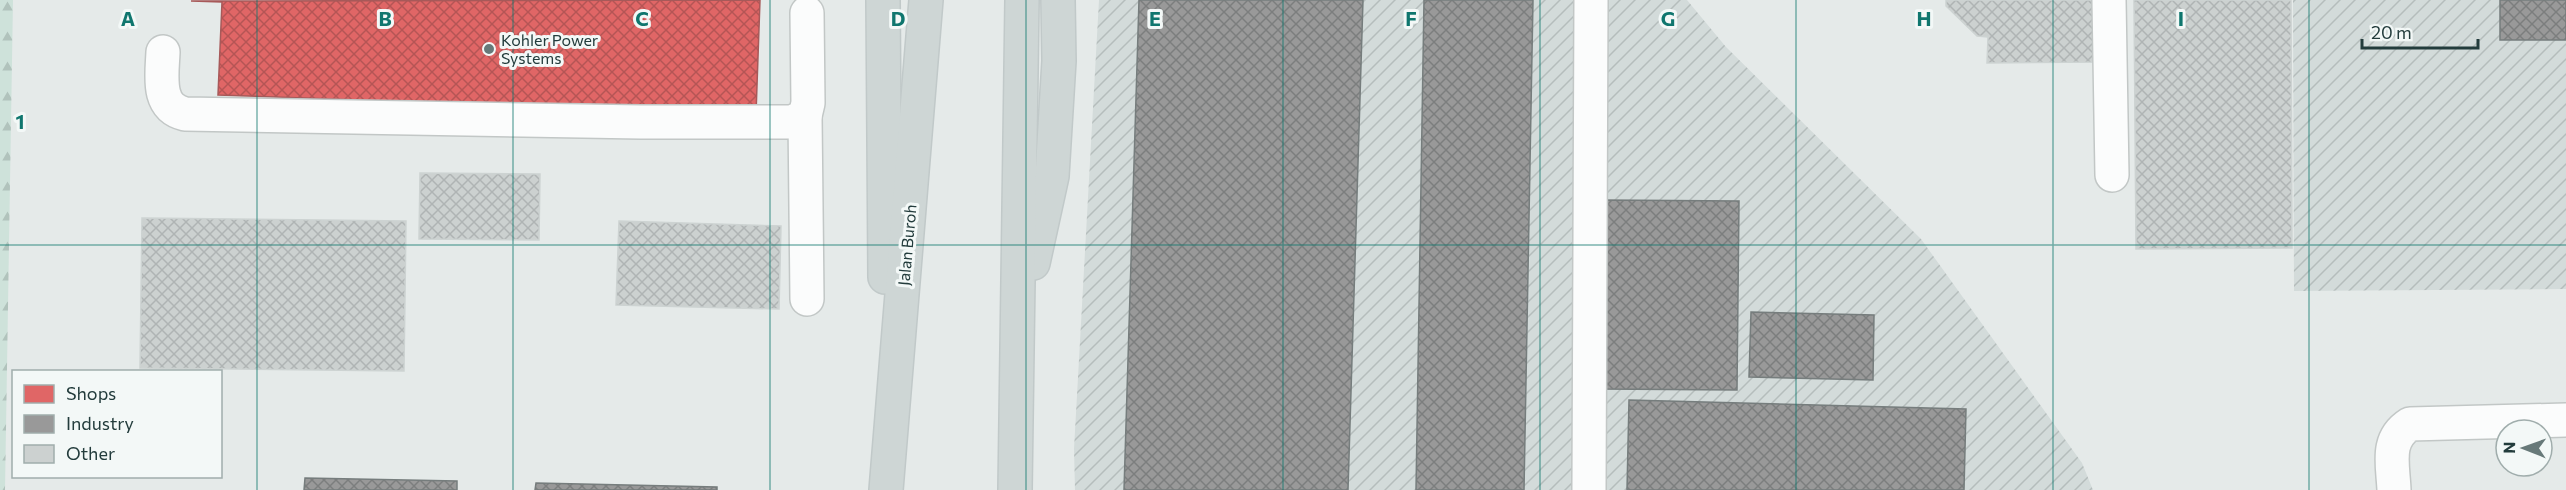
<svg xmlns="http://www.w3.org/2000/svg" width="2566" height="490" font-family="Commissioner,sans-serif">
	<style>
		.industrial { fill: url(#industrial-furrows) }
		.forest { fill: url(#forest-firs) }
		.shops { fill: url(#shops-cross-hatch); stroke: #a75959; stroke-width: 1.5 }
		.industry { fill: url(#industry-cross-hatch); stroke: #767d7d; stroke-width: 1.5 }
		.building { fill: url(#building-cross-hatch); stroke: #cdd3d2; stroke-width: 1.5 }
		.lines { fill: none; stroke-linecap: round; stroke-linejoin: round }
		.minor-casing { stroke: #c2c7c6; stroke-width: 36 }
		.major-casing { stroke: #c1c9c9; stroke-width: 36 }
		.minor { stroke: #fbfcfc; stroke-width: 33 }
		.major { stroke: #ced6d5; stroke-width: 33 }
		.grid { fill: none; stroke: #0f766e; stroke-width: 1.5; stroke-opacity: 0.55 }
		.poi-dot { fill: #677979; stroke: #f3f8f7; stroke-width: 2 }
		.labels { text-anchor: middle; stroke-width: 6; stroke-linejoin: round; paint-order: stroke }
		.poi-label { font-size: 16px; fill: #233c3c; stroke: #f3f8f7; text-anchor: start }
		.street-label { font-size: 16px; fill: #233c3c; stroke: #f3f8f7 }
		.grid-label { font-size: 20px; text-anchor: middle; font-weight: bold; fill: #0f766e; stroke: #f3f8f7; stroke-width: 6; stroke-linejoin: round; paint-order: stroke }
	</style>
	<defs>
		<pattern id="industrial-furrows" width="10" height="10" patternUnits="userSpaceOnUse" patternTransform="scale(1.5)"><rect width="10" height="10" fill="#d3dbda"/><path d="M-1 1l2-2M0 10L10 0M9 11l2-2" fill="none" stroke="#b5bdbc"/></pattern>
		<pattern id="forest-firs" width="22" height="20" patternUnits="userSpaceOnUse" patternTransform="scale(1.5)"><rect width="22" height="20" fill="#cee2da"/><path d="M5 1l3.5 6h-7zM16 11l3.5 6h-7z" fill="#b1c3bc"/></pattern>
		<pattern id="shops-cross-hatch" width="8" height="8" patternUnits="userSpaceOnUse" patternTransform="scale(1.5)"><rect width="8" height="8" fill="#e06666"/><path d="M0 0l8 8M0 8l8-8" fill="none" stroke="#b55555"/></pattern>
		<pattern id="industry-cross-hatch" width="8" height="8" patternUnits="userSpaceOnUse" patternTransform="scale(1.5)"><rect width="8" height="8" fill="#999"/><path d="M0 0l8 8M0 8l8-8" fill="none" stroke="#7c7e7e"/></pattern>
		<pattern id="building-cross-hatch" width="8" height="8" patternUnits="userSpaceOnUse" patternTransform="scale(1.5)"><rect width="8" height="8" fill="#ccd1d0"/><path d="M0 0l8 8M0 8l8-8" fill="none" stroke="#afb4b4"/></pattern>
	</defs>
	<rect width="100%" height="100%" fill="#e5eae9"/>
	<g class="industrial">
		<path d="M 1099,0 L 1687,0 L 1726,47 L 1921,239 L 2082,463 L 2093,490 L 1075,490 L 1074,449 Z"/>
		<path d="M 2293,0 L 2566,0 L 2566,289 L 2294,291 Z"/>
	</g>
	<path class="forest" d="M 0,0 L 13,0 L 5,490 L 0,490 Z"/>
	<path class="shops" d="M 760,0 L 756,114 L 218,95 L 222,2 L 191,1 Z"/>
	<g class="industry">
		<path d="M 1139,0 L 1363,0 L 1348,490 L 1124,490 Z"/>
		<path d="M 1424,0 L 1533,0 L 1524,490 L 1416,490 Z"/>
		<rect x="2500" y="0" width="66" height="40"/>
		<path d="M 1603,200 L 1739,201 L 1737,390 L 1601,389 Z"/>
		<path d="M 1751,312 L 1874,315 L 1873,380 L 1749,377 Z"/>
		<path d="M 1629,400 L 1966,409 L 1964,490 L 1627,490 Z"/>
		<path d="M 305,478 L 457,481 L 457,490 L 304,490 Z"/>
		<path d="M 536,483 L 717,487 L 717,490 L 535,490 Z"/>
	</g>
	<g class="building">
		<path d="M 1946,0 L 2100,0 L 2100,62 L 1987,63 L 1988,37 L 1977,36 L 1946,6 Z"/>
		<path d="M 2134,0 L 2291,0 L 2292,248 L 2136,249 Z"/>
		<path d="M 420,173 L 540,174 L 539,240 L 419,239 Z"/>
		<path d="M 142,218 L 406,221 L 404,371 L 140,368 Z"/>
		<path d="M 619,221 L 781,226 L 779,309 L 616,305 Z"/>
	</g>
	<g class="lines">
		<g class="minor-casing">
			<g id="minor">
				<path d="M 2109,0 L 2112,175"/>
				<path d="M 163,52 C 162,76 156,107 185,114 L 641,122 L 792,122 L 805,116 L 808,103 L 807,13"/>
				<path d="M 805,116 L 807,299"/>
				<path d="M 1589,490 L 1591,0"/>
				<path d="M 2394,490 C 2393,464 2385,440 2410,424 L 2566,420"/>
			</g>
		</g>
		<g class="major-casing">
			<g id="major">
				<path d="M 883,0 L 885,277"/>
				<path d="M 1033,263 L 1052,176 L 1059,61 L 1058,0"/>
				<path d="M 886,490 L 926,0"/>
				<path d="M 1015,490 L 1022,0"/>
			</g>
		</g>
		<use href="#minor" class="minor"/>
		<use href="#major" class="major"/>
	</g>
	<path class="grid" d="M 257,0 L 257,490M 513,0 L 513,490M 770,0 L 770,490M 1026,0 L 1026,490M 1283,0 L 1283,490M 1540,0 L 1540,490M 1796,0 L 1796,490M 2053,0 L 2053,490M 2309,0 L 2309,490M 0,245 L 2566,245"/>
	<circle class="poi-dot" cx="489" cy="49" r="6"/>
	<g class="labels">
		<g class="poi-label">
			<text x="501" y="46">Kohler Power<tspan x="501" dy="18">Systems</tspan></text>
		</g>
		<g class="street-label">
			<text transform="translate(907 245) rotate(-85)" y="6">Jalan Buroh</text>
		</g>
	</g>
	<g class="grid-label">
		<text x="128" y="26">A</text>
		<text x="385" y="26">B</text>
		<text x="642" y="26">C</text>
		<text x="898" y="26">D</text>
		<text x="1155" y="26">E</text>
		<text x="1411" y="26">F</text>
		<text x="1668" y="26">G</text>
		<text x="1924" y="26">H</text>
		<text x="2181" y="26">I</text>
		<text x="20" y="129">1</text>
	</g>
	<rect x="12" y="370" width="210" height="108" fill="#f3f8f7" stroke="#a0adac" stroke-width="1.5"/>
	<rect x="24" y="385" width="30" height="18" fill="#e06666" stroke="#a0adac" stroke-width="1.5"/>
	<text x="66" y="400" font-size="18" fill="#233c3c">Shops</text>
	<rect x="24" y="415" width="30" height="18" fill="#999999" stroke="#a0adac" stroke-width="1.5"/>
	<text x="66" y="430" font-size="18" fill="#233c3c">Industry</text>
	<rect x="24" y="445" width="30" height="18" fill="#ccd1d0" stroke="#a0adac" stroke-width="1.5"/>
	<text x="66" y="460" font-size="18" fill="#233c3c">Other</text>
	<g transform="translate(2524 448) rotate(271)"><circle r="28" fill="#f3f8f7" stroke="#a0adac" stroke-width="1.5"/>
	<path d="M0-4.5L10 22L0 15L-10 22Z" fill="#677979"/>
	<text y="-9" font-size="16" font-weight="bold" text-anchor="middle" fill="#233c3c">N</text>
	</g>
	<path d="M2362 39v9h116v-9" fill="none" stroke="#233c3c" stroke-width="3"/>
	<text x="2371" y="39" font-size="18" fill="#233c3c" stroke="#f3f8f7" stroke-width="4.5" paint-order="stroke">20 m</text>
</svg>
